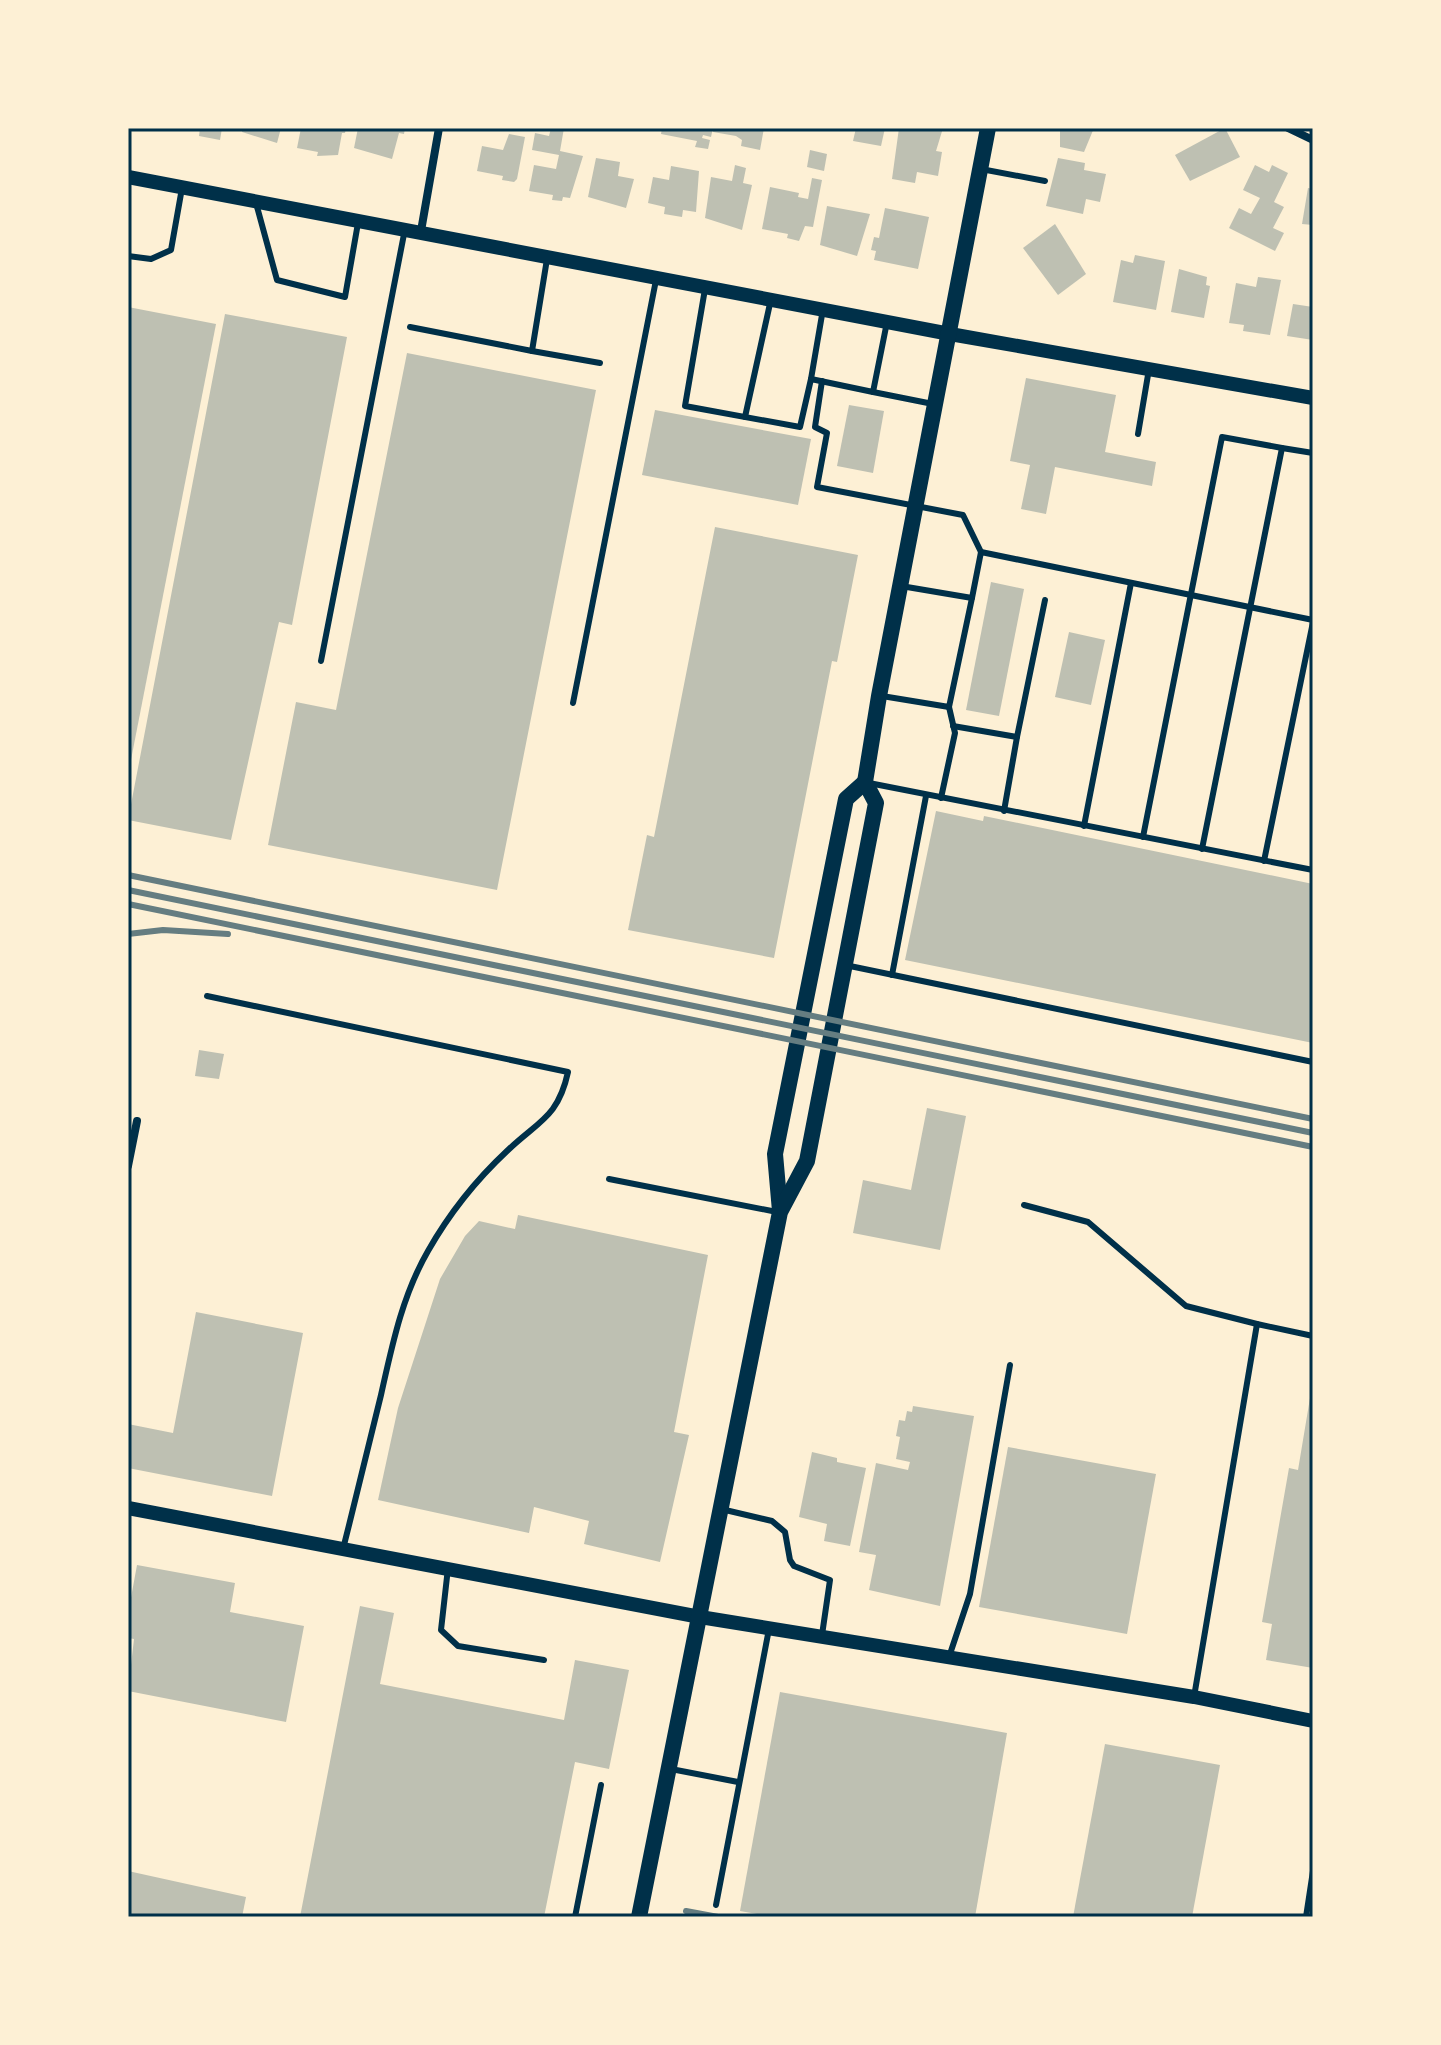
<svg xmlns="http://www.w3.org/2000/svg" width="1441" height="2045" font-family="'IBM Plex Sans',sans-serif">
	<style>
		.building { fill: #bec0b2 }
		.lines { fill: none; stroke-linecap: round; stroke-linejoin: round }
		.service { stroke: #003049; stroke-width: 6 }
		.minor { stroke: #003049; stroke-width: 8 }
		.tertiary { stroke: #003049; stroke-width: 14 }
		.secondary { stroke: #003049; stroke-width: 16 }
		.rail { stroke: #657d81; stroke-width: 6 }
		.neatline { fill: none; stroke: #003049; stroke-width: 3 }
	</style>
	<rect width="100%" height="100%" fill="#fdf0d5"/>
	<g class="building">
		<path d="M 200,128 L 222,128 L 220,140 L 199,136 Z"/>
		<path d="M 243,128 L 281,128 L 277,143 L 242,132 Z"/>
		<path d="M 301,128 L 346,128 L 345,133 L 342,133 L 338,155 L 317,156 L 318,152 L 297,148 Z"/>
		<path d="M 358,128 L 405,128 L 404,134 L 399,133 L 392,159 L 354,148 Z"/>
		<path d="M 551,128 L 564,128 L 560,151 L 583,156 L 570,198 L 563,197 L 562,201 L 552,200 L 553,195 L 529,191 L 534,165 L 556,169 L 559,155 L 532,150 L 535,133 L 549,136 Z"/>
		<path d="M 662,128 L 713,128 L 711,137 L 703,135 L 702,138 L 710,140 L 708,149 L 695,147 L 697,141 L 661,134 Z"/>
		<path d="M 714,128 L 764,128 L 760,150 L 741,146 L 742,140 L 736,136 L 713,132 Z"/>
		<path d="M 856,128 L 885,128 L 881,146 L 853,141 Z"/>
		<path d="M 899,128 L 943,128 L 936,151 L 942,152 L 938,176 L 917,172 L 915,183 L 892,179 Z"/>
		<path d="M 1060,128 L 1094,128 L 1084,152 L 1060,147 Z"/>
		<path d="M 1225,128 L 1240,157 L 1190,181 L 1175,155 Z"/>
		<path d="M 509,134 L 525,137 L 517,179 L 514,182 L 502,180 L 503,176 L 477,171 L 482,146 L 503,150 Z"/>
		<path d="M 810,150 L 827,154 L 824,171 L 807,167 Z"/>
		<path d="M 596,158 L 620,162 L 618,176 L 634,179 L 626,208 L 588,197 Z"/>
		<path d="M 1058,158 L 1085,163 L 1084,170 L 1106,174 L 1100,202 L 1086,199 L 1083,214 L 1046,206 Z"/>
		<path d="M 735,165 L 746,168 L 743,183 L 752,185 L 742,230 L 705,218 L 711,177 L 732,181 Z"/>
		<path d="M 1255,165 L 1269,172 L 1272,165 L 1288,173 L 1274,202 L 1284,207 L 1273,228 L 1284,233 L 1275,251 L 1229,228 L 1239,208 L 1251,214 L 1260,198 L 1243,190 Z"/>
		<path d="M 671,166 L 699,171 L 696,212 L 683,210 L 682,217 L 664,214 L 665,207 L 648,203 L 653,177 L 669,180 Z"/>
		<path d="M 812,178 L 822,180 L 813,227 L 805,226 L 799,241 L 787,238 L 788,234 L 762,229 L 770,187 L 799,193 L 798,197 L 808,199 Z"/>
		<path d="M 1308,188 L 1313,189 L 1313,225 L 1302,224 Z"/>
		<path d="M 827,206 L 870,214 L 857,256 L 820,245 Z"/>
		<path d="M 885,208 L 929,217 L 918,269 L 874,260 L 876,251 L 871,250 L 874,237 L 879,238 Z"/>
		<path d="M 1055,224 L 1086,274 L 1058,295 L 1023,248 Z"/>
		<path d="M 1135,255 L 1165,261 L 1156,310 L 1113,302 L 1121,260 L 1133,263 Z"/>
		<path d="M 1179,269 L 1207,277 L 1206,285 L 1210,286 L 1204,318 L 1171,312 Z"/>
		<path d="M 1258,277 L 1281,280 L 1270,335 L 1243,331 L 1244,325 L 1229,323 L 1236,283 L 1256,287 Z"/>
		<path d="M 1293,304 L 1313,307 L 1313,340 L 1287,336 Z"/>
		<path d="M 128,307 L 216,324 L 129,770 L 128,770 Z"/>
		<path d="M 225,314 L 347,337 L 292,625 L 279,622 L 231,840 L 128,820 Z"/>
		<path d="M 407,353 L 596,390 L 497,890 L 268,845 L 296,702 L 336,710 Z"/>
		<path d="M 1026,378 L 1116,395 L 1105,452 L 1156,462 L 1152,486 L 1055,467 L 1046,514 L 1021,509 L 1030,465 L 1010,461 Z"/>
		<path d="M 849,405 L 884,411 L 873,473 L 837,466 Z"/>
		<path d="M 655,410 L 811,439 L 798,505 L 642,475 Z"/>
		<path d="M 715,527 L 858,555 L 837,662 L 832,661 L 774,958 L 628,930 L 647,835 L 654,837 Z"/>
		<path d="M 991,582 L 1024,589 L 999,716 L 966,710 Z"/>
		<path d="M 1069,632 L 1105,640 L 1091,705 L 1055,697 Z"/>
		<path d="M 936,811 L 983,821 L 984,816 L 1313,884 L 1313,1043 L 905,960 Z"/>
		<path d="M 199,1050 L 224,1054 L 219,1079 L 195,1076 Z"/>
		<path d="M 927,1108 L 966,1116 L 940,1250 L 853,1233 L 863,1180 L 911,1190 Z"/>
		<path d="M 518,1215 L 708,1255 L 674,1432 L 689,1435 L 660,1562 L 584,1544 L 589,1521 L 534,1507 L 529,1533 L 378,1500 L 398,1408 L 440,1279 L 465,1236 L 479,1221 L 515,1229 Z"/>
		<path d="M 196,1312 L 303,1333 L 272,1496 L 128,1468 L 128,1424 L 173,1433 Z"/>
		<path d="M 1311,1392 L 1313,1392 L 1313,1668 L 1266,1660 L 1272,1624 L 1262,1622 L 1289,1468 L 1298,1470 Z"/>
		<path d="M 913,1406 L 974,1416 L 940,1606 L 869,1590 L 876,1555 L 859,1552 L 876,1463 L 908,1470 L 910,1462 L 896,1459 L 900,1437 L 896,1436 L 899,1420 L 905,1421 L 907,1411 L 912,1412 Z"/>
		<path d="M 1008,1447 L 1156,1474 L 1127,1634 L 979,1607 Z"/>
		<path d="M 812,1452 L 837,1458 L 837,1462 L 866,1468 L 850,1546 L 824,1541 L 827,1524 L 799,1517 Z"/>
		<path d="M 137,1565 L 235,1583 L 230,1612 L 304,1626 L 286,1722 L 128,1691 L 134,1639 L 128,1638 L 128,1614 Z"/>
		<path d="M 360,1606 L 394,1613 L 380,1684 L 564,1720 L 575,1660 L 629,1670 L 609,1769 L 575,1762 L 544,1917 L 300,1917 Z"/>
		<path d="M 780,1692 L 1007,1733 L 975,1917 L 774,1917 L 740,1911 Z"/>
		<path d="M 1105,1744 L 1220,1765 L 1192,1917 L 1073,1917 Z"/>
		<path d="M 128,1871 L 246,1897 L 242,1917 L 128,1917 Z"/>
	</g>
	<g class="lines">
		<g class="service">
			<path d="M 981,169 L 1045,181"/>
			<path d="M 256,203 L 277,280 L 345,297 L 358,223"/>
			<path d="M 128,256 L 151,259 L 171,250 L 182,188"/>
			<path d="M 705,289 L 685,406 L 800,427 L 811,379 L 873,392 L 887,322"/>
			<path d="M 410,327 L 532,351 L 547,259"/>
			<path d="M 532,351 L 600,363"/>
			<path d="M 811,379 L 823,309"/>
			<path d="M 822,381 L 815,427 L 827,433 L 817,487 L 963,515 L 981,552"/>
			<path d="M 873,392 L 933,404"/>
			<path d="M 745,417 L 771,299"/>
			<path d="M 1138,434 L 1149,369"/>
			<path d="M 972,598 L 981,552 L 1313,620"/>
			<path d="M 321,661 L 405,229"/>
			<path d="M 882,696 L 949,707 L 972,598 L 901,586"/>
			<path d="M 573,703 L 656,280"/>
			<path d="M 953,726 L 1017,737 L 1004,811"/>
			<path d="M 1017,737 L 1045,600"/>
			<path d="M 869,783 L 1313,870"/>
			<path d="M 941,798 L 955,733 L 949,707"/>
			<path d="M 1084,826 L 1131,583"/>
			<path d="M 1143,837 L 1222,437 L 1282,448"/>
			<path d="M 1202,849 L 1282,448 L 1313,453"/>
			<path d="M 1264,861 L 1313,622"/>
			<path d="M 845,965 L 1313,1062"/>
			<path d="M 892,975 L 926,796"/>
			<path d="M 207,996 L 568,1072 C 558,1118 538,1121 507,1151 C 476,1180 449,1214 428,1251 C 402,1296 392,1346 381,1395 C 368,1447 356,1498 343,1549"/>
			<path d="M 609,1179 L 777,1212"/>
			<path d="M 1024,1205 L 1088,1222 L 1186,1306 L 1257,1324"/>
			<path d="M 721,1509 L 772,1521 L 785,1532 L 790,1560 L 794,1566 L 830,1580 L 822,1635"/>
			<path d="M 448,1568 L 441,1630 L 458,1646 L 544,1660"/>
			<path d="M 949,1657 L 970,1594 L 1010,1365"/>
			<path d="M 1194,1697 L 1257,1324 L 1313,1336"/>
			<path d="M 671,1769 L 738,1782"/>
			<path d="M 716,1905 L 769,1629"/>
			<path d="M 575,1917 L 601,1785"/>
			<path d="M 1306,1917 L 1313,1871"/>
		</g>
		<g class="minor">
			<path d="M 1288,128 L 1313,140"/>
			<path d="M 421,231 L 439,128"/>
			<path d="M 128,1166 L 137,1121"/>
		</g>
		<g class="tertiary">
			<path d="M 128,177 L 950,334 L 1313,398"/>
			<path d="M 128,1508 L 700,1617 L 1194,1697 L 1313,1721"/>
		</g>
		<g class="secondary">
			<path d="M 780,1211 L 775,1154 L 846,799 L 865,782"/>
			<path d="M 639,1917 L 780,1212 L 807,1161 L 876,803 L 865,782 L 879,696 L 988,128"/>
		</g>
		<g class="rail">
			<path d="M 128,875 L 1313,1119"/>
			<path d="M 128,890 L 1313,1133"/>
			<path d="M 128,904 L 1313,1147"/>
			<path d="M 128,934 L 163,930 L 228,934"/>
			<path d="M 686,1911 L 718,1917"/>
		</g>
	</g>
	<rect width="1441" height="2045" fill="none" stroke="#fdf0d5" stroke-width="260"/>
	<rect x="130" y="130" width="1181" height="1785" class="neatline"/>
</svg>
